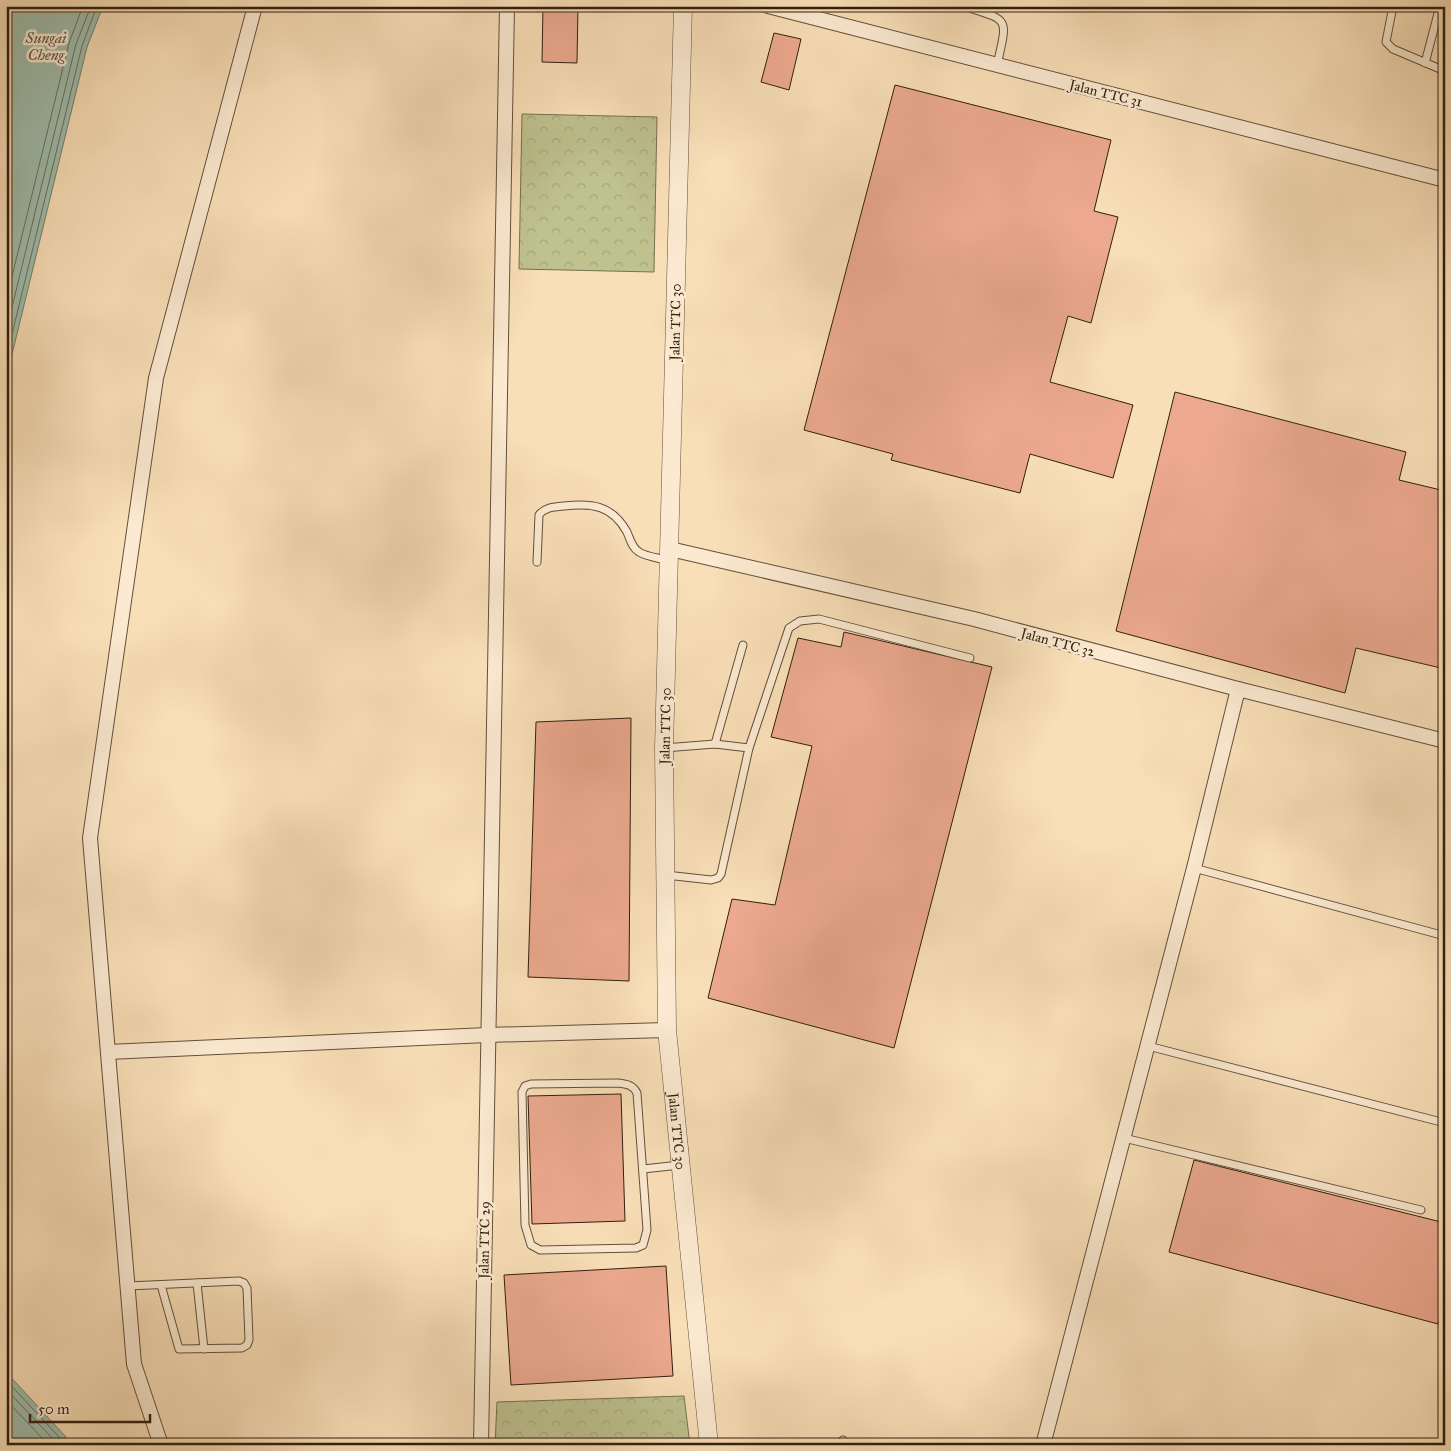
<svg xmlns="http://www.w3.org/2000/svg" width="1451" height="1451" font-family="'IM FELL Great Primer',serif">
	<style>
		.forest { fill: url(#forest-crowns); stroke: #78704e }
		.water { fill: #9ebdad; stroke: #727e6d }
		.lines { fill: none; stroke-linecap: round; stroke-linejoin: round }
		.shore { stroke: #686e5e; stroke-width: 1 }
		.building { fill: #eca98f; stroke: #311f0e }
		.service-casing { stroke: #634f38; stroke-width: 9 }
		.minor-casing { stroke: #634f38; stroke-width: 16 }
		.tertiary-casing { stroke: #634f38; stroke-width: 19 }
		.service { stroke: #fbead1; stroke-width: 7 }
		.minor { stroke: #fbead1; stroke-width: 14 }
		.tertiary { stroke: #fbead1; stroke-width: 18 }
		.labels { text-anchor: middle; stroke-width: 5; stroke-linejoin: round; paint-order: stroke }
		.street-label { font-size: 14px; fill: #311f0e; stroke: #fbead1 }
		.water-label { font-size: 15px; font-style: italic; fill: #524e3e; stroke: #fbead1 }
	</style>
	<defs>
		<pattern id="forest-crowns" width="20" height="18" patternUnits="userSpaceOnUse" patternTransform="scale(1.25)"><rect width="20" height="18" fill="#bec28f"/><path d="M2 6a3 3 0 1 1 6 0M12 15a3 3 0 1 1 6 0" fill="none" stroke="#a4a67a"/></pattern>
	</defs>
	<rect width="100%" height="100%" fill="#f9dfb8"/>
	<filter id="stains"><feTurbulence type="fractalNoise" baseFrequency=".004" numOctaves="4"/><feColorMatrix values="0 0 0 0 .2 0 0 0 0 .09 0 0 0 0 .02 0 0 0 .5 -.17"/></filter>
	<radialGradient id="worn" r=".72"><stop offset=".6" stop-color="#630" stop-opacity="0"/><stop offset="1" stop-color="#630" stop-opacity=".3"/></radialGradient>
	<g class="forest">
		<path d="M 522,114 L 657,117 L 654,272 L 519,269 Z"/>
		<path d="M 684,1396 L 690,1445 L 495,1445 L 497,1402 Z"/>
	</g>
	<g class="water">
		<path d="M 8,6 L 103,6 L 87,47 L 6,379 L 6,11 Z"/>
		<path d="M 6,1372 L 66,1437 L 63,1445 L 6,1445 Z"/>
	</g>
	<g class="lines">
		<g class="shore">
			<path d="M 6,301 L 69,43 L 83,6"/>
			<path d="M 6,332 L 76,44 L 91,6"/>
			<path d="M 6,359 L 82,46 L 97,6"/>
			<path d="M 6,1380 L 59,1437 L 58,1445"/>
			<path d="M 6,1389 L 52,1438 L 52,1445"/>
			<path d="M 6,1400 L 44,1440 L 45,1445"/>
		</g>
	</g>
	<g class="building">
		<path d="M 543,6 L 578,6 L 577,63 L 542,62 Z"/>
		<path d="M 774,33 L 801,39 L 789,90 L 761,82 Z"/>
		<path d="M 895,85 L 1111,140 L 1094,211 L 1118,217 L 1091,323 L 1068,316 L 1050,382 L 1133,405 L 1113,478 L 1030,454 L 1020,493 L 891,460 L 893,454 L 804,430 Z"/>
		<path d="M 1175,392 L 1406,452 L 1399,480 L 1445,491 L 1445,669 L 1356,648 L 1345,693 L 1116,631 Z"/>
		<path d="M 844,632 L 992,667 L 894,1048 L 708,998 L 732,899 L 775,905 L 812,746 L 771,737 L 798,638 L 841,647 Z"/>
		<path d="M 631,718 L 629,981 L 528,977 L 536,722 Z"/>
		<path d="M 621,1094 L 625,1221 L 532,1224 L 528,1096 Z"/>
		<path d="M 1194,1160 L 1445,1223 L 1445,1299 L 1438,1324 L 1169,1252 Z"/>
		<path d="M 666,1266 L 673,1376 L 511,1385 L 504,1275 Z"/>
	</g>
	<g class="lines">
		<g class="service-casing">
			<g id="service">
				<path d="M 963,6 C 1010,21 1008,16 997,65"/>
				<path d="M 1393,6 L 1386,42 L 1393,49 L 1445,71"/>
				<path d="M 1425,63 L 1440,6"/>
				<path d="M 537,562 L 539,515 C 545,507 554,507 564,506 C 592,503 612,505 627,532 C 630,539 632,548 639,552 C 647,557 660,558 669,561"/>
				<path d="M 715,744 L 743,645"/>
				<path d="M 664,748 L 715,744 L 749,748 L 721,874 L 718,878 L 711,880 L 666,875"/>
				<path d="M 749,748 L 789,628 L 800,621 L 819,619 L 970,658"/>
				<path d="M 1194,868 L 1445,936"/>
				<path d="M 1148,1046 L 1445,1123"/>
				<path d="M 618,1083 C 627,1084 633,1085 637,1093 L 647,1230 L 643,1245 L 636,1248 L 540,1250 L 531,1245 L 525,1225 L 522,1092 L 525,1086 L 531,1084 Z"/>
				<path d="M 1124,1138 L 1421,1210"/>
				<path d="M 643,1169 L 680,1165"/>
				<path d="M 197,1283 L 204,1349"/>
				<path d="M 128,1286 L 239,1281 L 244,1283 L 247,1288 L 249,1340 L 247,1345 L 242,1348 L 179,1349 L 161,1285"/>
				<path d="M 841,1445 L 843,1440"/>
			</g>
		</g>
		<g class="minor-casing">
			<g id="minor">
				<path d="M 768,6 L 1445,180"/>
				<path d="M 670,549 L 974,619 L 1238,689 L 1445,741"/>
				<path d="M 108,1052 L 487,1035 L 667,1030"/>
				<path d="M 161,1445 L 134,1364 L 90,838 L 156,378 L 255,6"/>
				<path d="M 481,1445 L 507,6"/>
				<path d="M 1043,1445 L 1194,868 L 1238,689"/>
			</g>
		</g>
		<g class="tertiary-casing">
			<g id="tertiary">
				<path id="s1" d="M 683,6 L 664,748 L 667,1030 L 709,1445"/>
			</g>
		</g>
		<use href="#service" class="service"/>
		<use href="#minor" class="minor"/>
		<use href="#tertiary" class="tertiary"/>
	</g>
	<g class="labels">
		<g class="street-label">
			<text transform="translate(1106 93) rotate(14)" y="5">Jalan TTC 31</text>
			<text transform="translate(675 322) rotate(-89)" y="5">Jalan TTC 30</text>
			<text transform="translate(1058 642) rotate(15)" y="5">Jalan TTC 32</text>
			<text transform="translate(665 726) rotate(-89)" y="5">Jalan TTC 30</text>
			<text dy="5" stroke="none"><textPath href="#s1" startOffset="1126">Jalan TTC 30</textPath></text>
			<text transform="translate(484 1240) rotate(-89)" y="5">Jalan TTC 29</text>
		</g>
		<g class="water-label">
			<text x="46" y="43">Sungai<tspan x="46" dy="17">Cheng</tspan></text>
		</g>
	</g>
	<rect width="1451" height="1451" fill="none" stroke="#f9dfb8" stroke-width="25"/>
	<rect x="8" y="8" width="1436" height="1436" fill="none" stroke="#311f0e" stroke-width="2.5"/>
	<rect x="12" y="12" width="1426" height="1426" fill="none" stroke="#311f0e"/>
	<path d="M30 1414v8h120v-8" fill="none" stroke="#311f0e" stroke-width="2.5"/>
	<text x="38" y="1414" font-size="15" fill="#311f0e" stroke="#fbead1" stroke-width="4" paint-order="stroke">50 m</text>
	<rect width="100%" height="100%" filter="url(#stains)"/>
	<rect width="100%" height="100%" fill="url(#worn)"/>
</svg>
